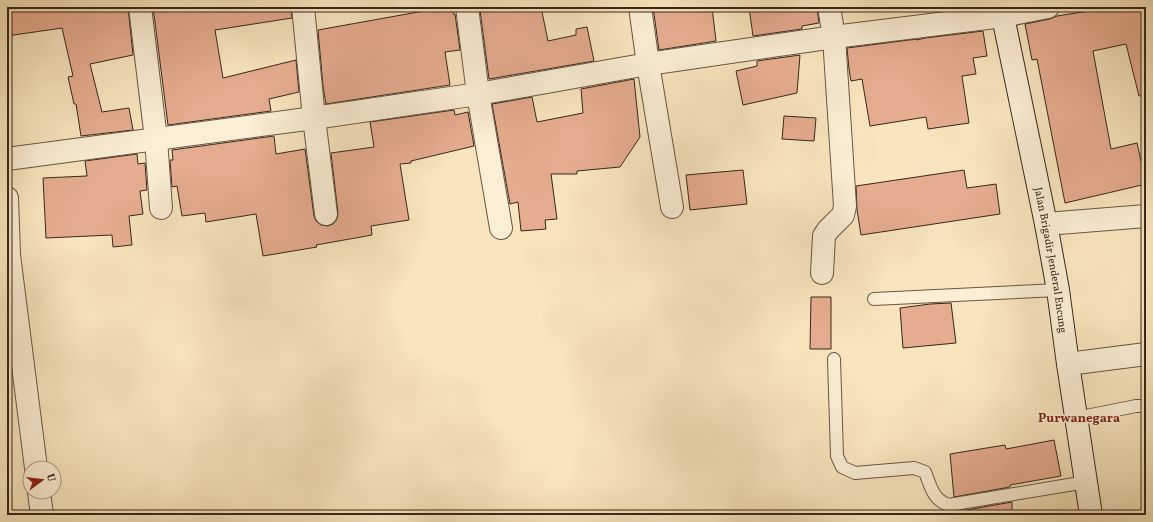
<svg xmlns="http://www.w3.org/2000/svg" width="1153" height="522" font-family="Vollkorn,serif">
	<style>
		.building { fill: #e6ac8f; stroke: #36271e }
		.lines { fill: none; stroke-linecap: round; stroke-linejoin: round }
		.lane-casing { stroke: #665646; stroke-width: 14 }
		.street-casing { stroke: #665646; stroke-width: 24 }
		.secondary-casing { stroke: #36271e; stroke-width: 24 }
		.lane { stroke: #faeed4; stroke-width: 12 }
		.street { stroke: #faeed4; stroke-width: 22 }
		.secondary { stroke: #faeed4; stroke-width: 22 }
		.labels { text-anchor: middle; stroke-width: 3; stroke-linejoin: round; paint-order: stroke }
		.street-label { font-size: 11px; fill: #36271e; stroke: #faeed4 }
		.quarter-label { font-size: 13px; font-weight: bold; fill: #7a1f14; stroke: #faeed4 }
	</style>
	<rect width="100%" height="100%" fill="#f8e5bd"/>
	<filter id="stains"><feTurbulence type="fractalNoise" baseFrequency=".005" numOctaves="4"/><feColorMatrix values="0 0 0 0 .2 0 0 0 0 .09 0 0 0 0 .02 0 0 0 .5 -.17"/></filter>
	<radialGradient id="worn" r=".72"><stop offset=".6" stop-color="#630" stop-opacity="0"/><stop offset="1" stop-color="#630" stop-opacity=".3"/></radialGradient>
	<g class="building">
		<path d="M 7,7 L 128,7 L 133,55 L 90,64 L 102,112 L 129,108 L 133,130 L 81,136 L 76,104 L 74,104 L 68,77 L 73,76 L 62,28 L 7,36 Z"/>
		<path d="M 153,7 L 291,7 L 292,18 L 215,30 L 223,78 L 296,60 L 299,92 L 269,99 L 271,111 L 168,125 Z"/>
		<path d="M 446,7 L 452,7 L 454,15 L 455,14 L 460,50 L 445,52 L 450,85 L 326,104 L 323,86 L 318,30 Z"/>
		<path d="M 496,7 L 541,7 L 548,41 L 576,35 L 576,29 L 587,27 L 594,61 L 489,79 L 480,10 Z"/>
		<path d="M 653,7 L 712,7 L 716,41 L 659,50 Z"/>
		<path d="M 749,7 L 817,7 L 819,23 L 802,26 L 802,29 L 753,36 Z"/>
		<path d="M 1094,7 L 1146,7 L 1146,95 L 1139,96 L 1126,44 L 1093,51 L 1111,149 L 1137,143 L 1146,184 L 1065,203 L 1037,59 L 1032,60 L 1025,24 L 1050,19 L 1057,16 L 1095,10 Z"/>
		<path d="M 983,31 L 987,56 L 973,58 L 976,74 L 962,76 L 969,123 L 928,129 L 926,117 L 870,126 L 862,79 L 851,81 L 849,69 L 847,48 L 917,39 L 917,40 L 925,38 Z"/>
		<path d="M 800,55 L 797,93 L 743,105 L 736,71 L 757,66 L 757,61 Z"/>
		<path d="M 634,79 L 640,137 L 620,167 L 577,171 L 577,174 L 551,174 L 557,219 L 545,220 L 546,229 L 521,231 L 518,202 L 510,204 L 492,104 L 532,97 L 537,122 L 583,113 L 581,89 Z"/>
		<path d="M 454,110 L 455,115 L 468,112 L 474,146 L 411,161 L 411,163 L 400,164 L 409,220 L 371,226 L 372,235 L 316,245 L 317,247 L 263,256 L 256,214 L 206,222 L 205,213 L 182,216 L 177,186 L 172,187 L 170,160 L 173,160 L 172,150 L 274,136 L 276,154 L 305,149 L 314,216 L 316,221 L 321,225 L 328,226 L 333,224 L 337,219 L 338,213 L 331,153 L 374,147 L 370,122 Z"/>
		<path d="M 784,116 L 816,118 L 814,141 L 782,139 Z"/>
		<path d="M 137,154 L 138,164 L 145,163 L 147,190 L 140,191 L 143,214 L 129,216 L 132,245 L 113,247 L 112,235 L 46,238 L 43,178 L 87,176 L 85,161 Z"/>
		<path d="M 743,170 L 747,204 L 690,210 L 686,175 Z"/>
		<path d="M 964,170 L 967,188 L 996,184 L 1000,214 L 861,235 L 857,210 L 856,186 Z"/>
		<path d="M 811,297 L 831,297 L 831,349 L 810,349 Z"/>
		<path d="M 951,303 L 956,343 L 903,348 L 900,308 L 930,304 Z"/>
		<path d="M 1054,440 L 1061,476 L 1010,485 L 1010,487 L 954,497 L 950,454 L 1005,445 L 1006,449 Z"/>
		<path d="M 1012,502 L 1012,515 L 956,515 L 955,512 Z"/>
	</g>
	<g class="lines">
		<g class="lane-casing">
			<g id="lane">
				<path d="M 874,299 L 1058,290"/>
				<path d="M 834,359 L 837,456 L 842,467 L 855,473 L 914,468 L 925,472 C 931,487 933,500 949,505 L 1086,482"/>
				<path d="M 1076,418 L 1136,406 L 1146,406"/>
			</g>
		</g>
		<g class="street-casing">
			<g id="street">
				<path d="M 140,7 L 156,139 L 161,208"/>
				<path d="M 303,7 L 314,118 L 326,214"/>
				<path d="M 467,7 L 478,94 L 501,228"/>
				<path d="M 640,7 L 648,64 L 672,207"/>
				<path d="M 7,159 L 314,118 L 478,94 L 648,64 L 834,37 L 1003,16 L 1048,7"/>
				<path d="M 7,198 L 9,255 L 36,468"/>
				<path d="M 1046,224 L 1146,216"/>
				<path d="M 822,273 L 824,236 L 828,230 L 843,215 L 845,206 L 834,37 L 829,7"/>
				<path d="M 1068,364 L 1146,354"/>
				<path d="M 39,492 L 42,515"/>
			</g>
		</g>
		<g class="secondary-casing">
			<g id="secondary">
				<path id="s1" d="M 1001,7 L 1046,224 L 1058,290 L 1068,364 L 1091,515"/>
			</g>
		</g>
		<use href="#lane" class="lane"/>
		<use href="#street" class="street"/>
		<use href="#secondary" class="secondary"/>
	</g>
	<g class="labels">
		<g class="street-label">
			<text dy="4" stroke="none"><textPath href="#s1" startOffset="258">Jalan Brigadir Jenderal Encung</textPath></text>
		</g>
		<g class="quarter-label">
			<text x="1079" y="422">Purwanegara</text>
		</g>
	</g>
	<rect width="1153" height="522" fill="none" stroke="#f8e5bd" stroke-width="24"/>
	<rect x="8" y="8" width="1137" height="506" fill="none" stroke="#36271e" stroke-width="2"/>
	<rect x="12" y="12" width="1129" height="498" fill="none" stroke="#36271e"/>
	<g transform="translate(42 480) rotate(75)"><circle r="19" fill="#faeed4" stroke="#ac9e8b"/>
	<path d="M0-3L7 15L0 10L-7 15Z" fill="#8f2418"/>
	<text y="-6" font-size="11" font-weight="bold" text-anchor="middle" fill="#36271e">U</text>
	</g>
	<rect width="100%" height="100%" filter="url(#stains)"/>
	<rect width="100%" height="100%" fill="url(#worn)"/>
</svg>
